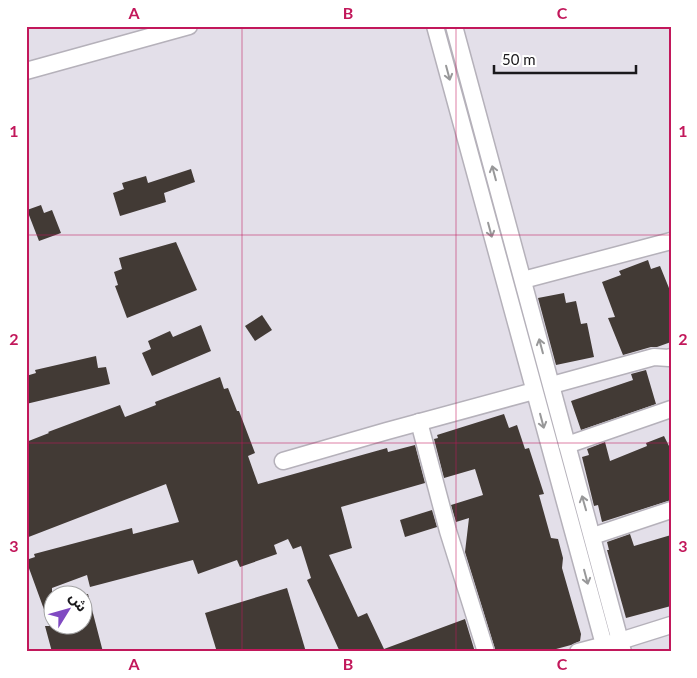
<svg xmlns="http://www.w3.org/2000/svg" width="697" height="678" font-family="Lato,'Noto Sans Arabic',sans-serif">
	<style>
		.building { fill: #423a35 }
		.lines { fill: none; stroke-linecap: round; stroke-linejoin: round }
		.street-casing { stroke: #b5b1ba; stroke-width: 19 }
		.street { stroke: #fff; stroke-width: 16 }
		.oneway { stroke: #989899 }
		.grid { fill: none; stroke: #c2185b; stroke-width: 1; stroke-opacity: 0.55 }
		.neatline { fill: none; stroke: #c2185b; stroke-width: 2 }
		.grid-label { font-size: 16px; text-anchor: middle; font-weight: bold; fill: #c2185b }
	</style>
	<rect width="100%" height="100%" fill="#e3dfe9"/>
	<g class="building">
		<path d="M 191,169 L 195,182 L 164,193 L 166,202 L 120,216 L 113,193 L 124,189 L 122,183 L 146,176 L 148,183 Z"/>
		<path d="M 41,205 L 44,213 L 52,210 L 61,233 L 39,241 L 27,210 Z"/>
		<path d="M 176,242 L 197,290 L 127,318 L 115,286 L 118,285 L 114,272 L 122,269 L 119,258 Z"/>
		<path d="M 648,260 L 651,269 L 660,266 L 671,293 L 671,342 L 657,347 L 651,347 L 623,355 L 608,318 L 615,317 L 602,282 L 621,275 L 619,271 Z"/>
		<path d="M 564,293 L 566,303 L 576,301 L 581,324 L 587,323 L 594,357 L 556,365 L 538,298 Z"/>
		<path d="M 262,315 L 272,330 L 255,341 L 245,326 Z"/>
		<path d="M 201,325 L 211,351 L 152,376 L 142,353 L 151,349 L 148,341 L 170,331 L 173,337 Z"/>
		<path d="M 96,356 L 98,368 L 106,367 L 110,384 L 26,404 L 26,376 L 36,373 L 35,370 Z"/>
		<path d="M 646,370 L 656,404 L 581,430 L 571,401 L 633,380 L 631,374 Z"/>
		<path d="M 220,377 L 224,389 L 228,388 L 237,411 L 239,411 L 255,453 L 248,456 L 258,484 L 387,448 L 388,452 L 415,445 L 425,483 L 341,507 L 352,548 L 329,555 L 358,617 L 367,613 L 384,649 L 465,619 L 475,652 L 340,652 L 307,580 L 311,578 L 301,546 L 293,549 L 288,539 L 274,545 L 277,554 L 240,567 L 237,560 L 198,574 L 193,560 L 90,587 L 87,575 L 52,588 L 52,626 L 82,626 L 82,595 L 88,594 L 103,652 L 52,652 L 45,626 L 50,626 L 26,560 L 35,557 L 34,554 L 132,528 L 133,534 L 179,522 L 166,484 L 26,538 L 26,442 L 49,433 L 48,432 L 120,405 L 125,417 L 156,405 L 155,402 Z"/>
		<path d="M 504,414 L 509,428 L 517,425 L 525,449 L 529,448 L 544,494 L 539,495 L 551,538 L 558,539 L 563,558 L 562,568 L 581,634 L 580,641 L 571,645 L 545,652 L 496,652 L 465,552 L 469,518 L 456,522 L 451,505 L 483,495 L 475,469 L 444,478 L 434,439 L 438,438 L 437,435 Z"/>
		<path d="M 664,436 L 671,450 L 671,500 L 602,522 L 598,505 L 594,506 L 582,457 L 589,455 L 587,449 L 605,442 L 610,461 L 647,446 L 646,443 Z"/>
		<path d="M 432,510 L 437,527 L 405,537 L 400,520 Z"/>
		<path d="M 630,534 L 634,546 L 671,535 L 671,606 L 626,618 L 607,550 L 609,550 L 607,542 Z"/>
		<path d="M 287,588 L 306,652 L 217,652 L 205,613 Z"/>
	</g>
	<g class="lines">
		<g class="street-casing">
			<g id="street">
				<path d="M 435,26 L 606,652"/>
				<path d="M 454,26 L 623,652"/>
				<path d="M 26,71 L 189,26"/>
				<path d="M 523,280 L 671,241"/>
				<path d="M 552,385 L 654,357 L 669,358 L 671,357"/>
				<path d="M 419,422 L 448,531 L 486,652"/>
				<path d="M 567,445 L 671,409"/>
				<path d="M 283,461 L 387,431 L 534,391"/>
				<path d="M 593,536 L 671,510"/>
				<path d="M 578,652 L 620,641 L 671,625"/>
			</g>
		</g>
		<use href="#street" class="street"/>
	</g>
	<defs><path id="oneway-shaft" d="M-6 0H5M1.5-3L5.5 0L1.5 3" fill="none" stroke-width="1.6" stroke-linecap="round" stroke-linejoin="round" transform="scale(1.25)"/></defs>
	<g class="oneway">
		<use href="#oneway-shaft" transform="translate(448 73) rotate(75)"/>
		<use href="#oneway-shaft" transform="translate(494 173) rotate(-105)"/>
		<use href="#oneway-shaft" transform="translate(490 230) rotate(75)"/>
		<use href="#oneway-shaft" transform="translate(541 346) rotate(-105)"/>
		<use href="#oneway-shaft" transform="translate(542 421) rotate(75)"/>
		<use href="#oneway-shaft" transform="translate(584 503) rotate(-106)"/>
		<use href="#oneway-shaft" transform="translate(586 577) rotate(75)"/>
	</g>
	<path class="grid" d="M 242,26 L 242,652M 456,26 L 456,652M 26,235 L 671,235M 26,443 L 671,443"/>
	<rect width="697" height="678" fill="none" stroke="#ffffff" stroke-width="55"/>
	<g transform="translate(68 610) rotate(53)"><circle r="24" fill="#ffffff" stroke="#a3a3a4"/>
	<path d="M0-4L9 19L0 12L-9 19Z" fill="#804ac2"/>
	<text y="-8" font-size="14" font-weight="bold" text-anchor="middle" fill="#1a191c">ش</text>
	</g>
	<path d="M494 65v8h142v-8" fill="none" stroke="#1a191c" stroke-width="2.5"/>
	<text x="502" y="65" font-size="15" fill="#1a191c" stroke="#ffffff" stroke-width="4" paint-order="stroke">50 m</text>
	<rect x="28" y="28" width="642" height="622" class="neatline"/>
	<g class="grid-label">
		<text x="134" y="19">A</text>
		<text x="348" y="19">B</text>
		<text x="562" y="19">C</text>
		<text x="14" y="137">1</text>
		<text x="683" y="137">1</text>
		<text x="14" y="345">2</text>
		<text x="683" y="345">2</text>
		<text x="14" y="552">3</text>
		<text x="683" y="552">3</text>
		<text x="134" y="670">A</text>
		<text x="348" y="670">B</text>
		<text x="562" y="670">C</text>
	</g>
</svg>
